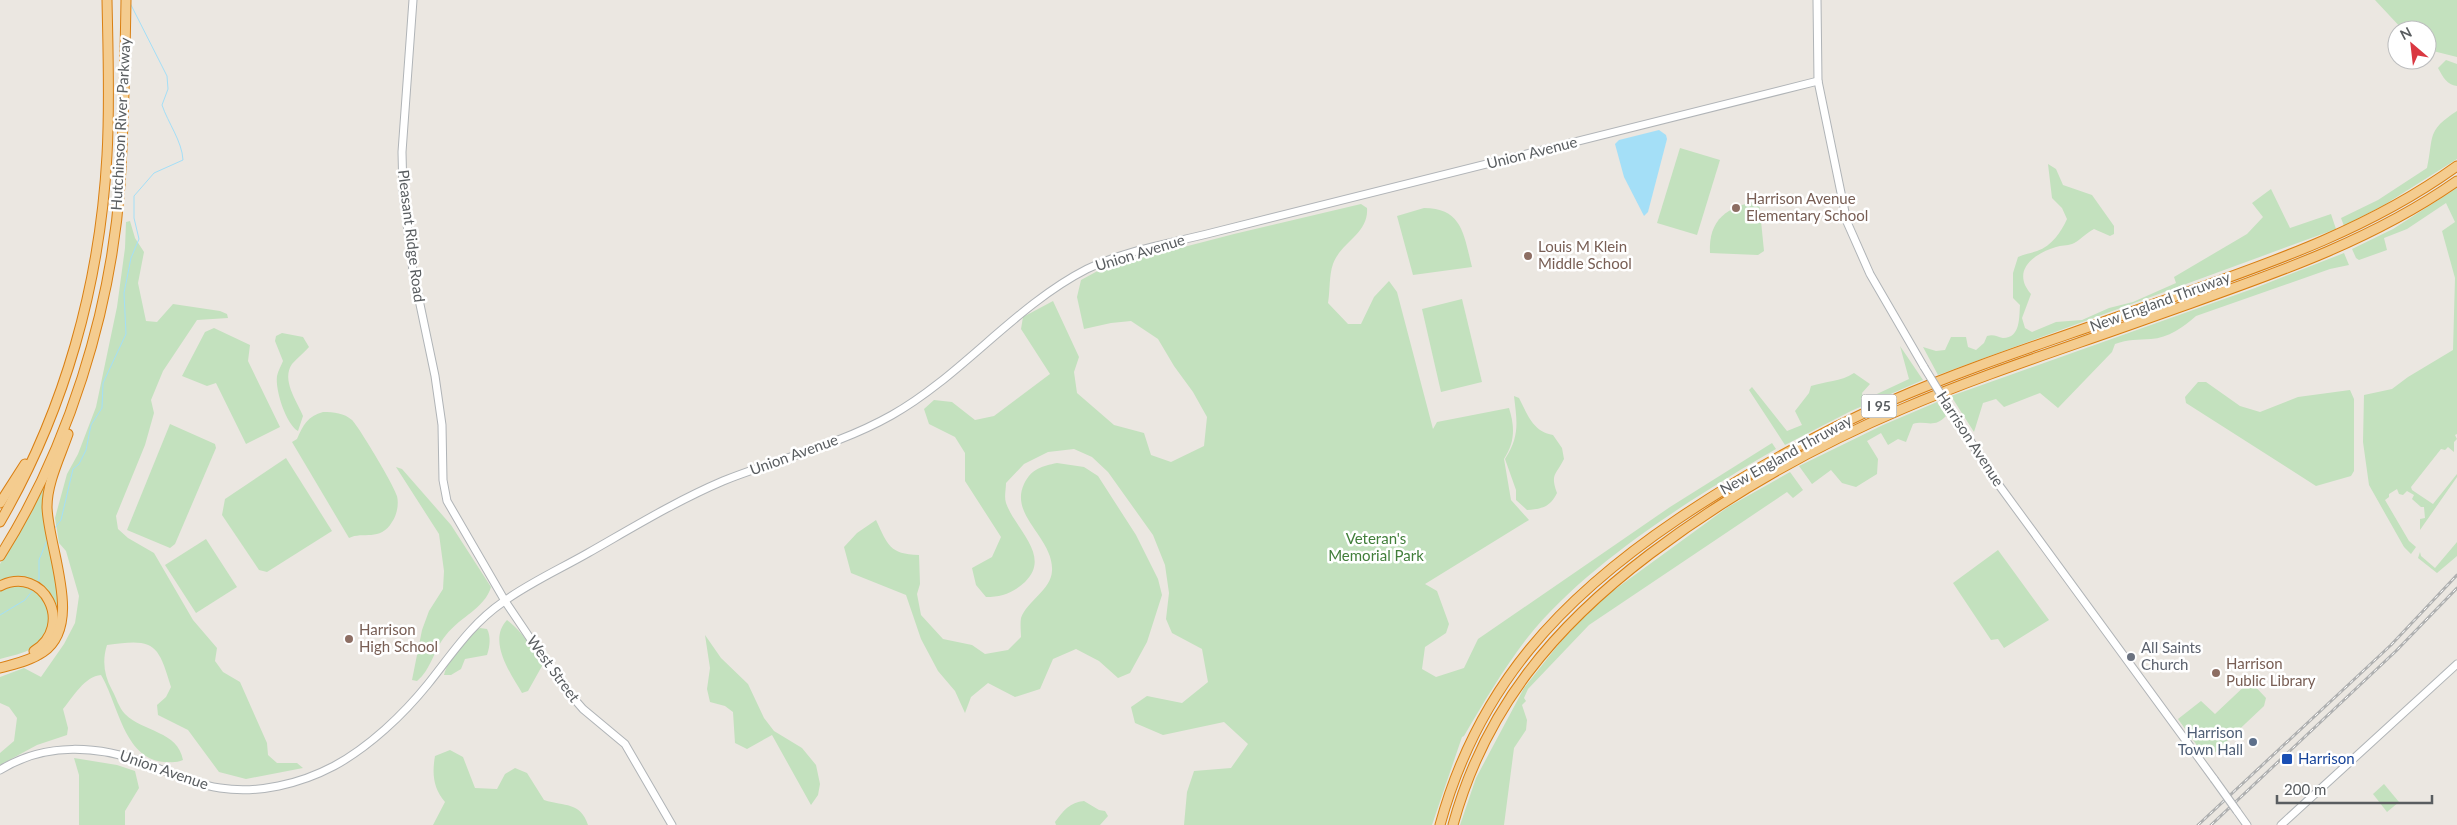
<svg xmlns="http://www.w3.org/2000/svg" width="2457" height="825" font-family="Lato,sans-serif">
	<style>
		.green { fill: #c3e1be }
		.water { fill: #a4dff7 }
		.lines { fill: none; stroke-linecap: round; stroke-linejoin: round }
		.stream { stroke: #a4dff7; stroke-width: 1 }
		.secondary-casing { stroke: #b0b4b7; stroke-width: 9 }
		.highway-casing { stroke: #d97f12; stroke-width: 11 }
		.secondary { stroke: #fff; stroke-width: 7 }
		.highway { stroke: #f4cc8f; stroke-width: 9 }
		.rail-casing { stroke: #afb0b0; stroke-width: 3 }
		.rail { stroke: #fff; stroke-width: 1; stroke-dasharray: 4; stroke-linecap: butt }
		.secondary-bridge-casing { stroke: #b0b4b7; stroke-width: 9; stroke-linecap: butt }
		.secondary-bridge { stroke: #fff; stroke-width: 7 }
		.education-dot { fill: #8d6e63; stroke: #fff; stroke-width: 2 }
		.worship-dot { fill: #6b7280; stroke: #fff; stroke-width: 2 }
		.service-dot { fill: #5c6f8a; stroke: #fff; stroke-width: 2 }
		.transit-dot { fill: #1a4fb4; stroke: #fff; stroke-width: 2 }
		.labels { text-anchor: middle; stroke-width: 5; stroke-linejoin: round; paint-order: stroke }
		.shield { fill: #fff; stroke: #8b8e90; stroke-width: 1 }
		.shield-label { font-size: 14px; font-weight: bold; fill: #595d60 }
		.street-label { font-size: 15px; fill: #595d60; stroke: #fff }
		.education-label { font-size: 15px; fill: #785e54; stroke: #fff; text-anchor: start }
		.park-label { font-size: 15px; fill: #417e3a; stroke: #fff }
		.worship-label { font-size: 15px; fill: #5b616d; stroke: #fff; text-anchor: start }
		.service-label { font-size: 15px; fill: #4e5e75; stroke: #fff; text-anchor: end }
		.transit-label { font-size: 15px; fill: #164399; stroke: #fff; text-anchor: start }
	</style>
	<rect width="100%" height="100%" fill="#ebe7e1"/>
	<g class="green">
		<path d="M 2375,0 L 2457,0 L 2457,57 L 2429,50 L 2427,30 L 2403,30 Z"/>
		<path d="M 2446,60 L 2457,64 L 2457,86 C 2447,85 2443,77 2438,68 Z"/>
		<path d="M 2457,111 L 2457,159 L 2384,205 L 2344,226 L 2341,218 L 2378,200 L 2427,168 C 2434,136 2426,131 2457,111 Z"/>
		<path d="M 1680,148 L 1720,160 L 1697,235 L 1657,223 Z"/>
		<path d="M 2048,164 L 2056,169 L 2063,185 L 2092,195 L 2114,226 L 2114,234 L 2110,236 L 2094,229 C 2086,233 2078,242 2072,244 C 2067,246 2061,245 2056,247 C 2033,254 2011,271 2031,294 L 2022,318 L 2025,328 L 2032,332 L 2056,322 L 2082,320 L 2109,308 L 2133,302 L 2176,283 L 2174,277 L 2247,234 L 2263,217 L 2252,203 L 2271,189 L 2290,228 L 2331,214 L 2336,229 L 1938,375 L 1923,347 L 1936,351 L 1945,350 L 1951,337 L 1966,337 L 1968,347 L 1976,350 L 1984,343 L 1987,336 C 1994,334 1997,337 2003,338 C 2021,338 2019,316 2020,305 L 2013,298 L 2013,273 L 2018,257 C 2025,254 2031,253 2037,251 C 2052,246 2061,232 2067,219 L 2062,208 L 2052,198 Z"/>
		<path d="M 2457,188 L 2457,434 L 2455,435 L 2457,439 L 2454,442 L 2454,452 L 2448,447 L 2445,450 L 2441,449 L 2411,487 L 2412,490 L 2433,504 L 2457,474 L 2457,477 L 2420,530 L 2420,519 L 2425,518 L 2424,507 L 2421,507 L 2412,499 L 2414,495 L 2407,491 L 2403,495 L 2399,494 L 2397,489 L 2389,494 L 2389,497 L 2385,500 L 2409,541 L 2416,547 L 2411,554 L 2404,547 L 2369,485 L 2363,442 L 2364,395 L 2392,389 L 2408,377 L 2453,350 L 2455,278 L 2442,231 L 2455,222 L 2446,203 L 2407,229 L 2384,238 L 2387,250 L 2359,260 L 2356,258 L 2352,249 L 2393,229 Z"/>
		<path d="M 1759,201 L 1764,251 L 1758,255 L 1710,253 C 1708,219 1728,206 1759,201 Z"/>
		<path d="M 1361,204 L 1367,208 C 1369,234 1341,242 1333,264 C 1329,275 1330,291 1328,303 L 1348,324 L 1361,324 L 1374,297 L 1389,281 L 1397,292 L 1433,429 L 1437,422 L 1509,408 C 1515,427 1515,442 1504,459 L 1511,500 L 1529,520 L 1425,584 L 1437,591 L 1449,624 L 1446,633 L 1425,647 L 1422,669 L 1436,677 L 1464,668 L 1478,639 L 1670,507 L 1772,443 L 1776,449 C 1695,496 1587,563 1528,637 C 1504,668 1484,702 1464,736 L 1462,737 L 1432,825 L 1184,825 L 1187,792 L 1194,771 L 1231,768 L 1248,744 L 1224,722 L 1163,735 L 1135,723 L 1131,707 L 1147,696 L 1182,703 L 1208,682 L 1202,649 L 1172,633 L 1166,619 L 1169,593 L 1165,565 L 1153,535 L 1108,472 L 1092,457 L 1074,449 L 1048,452 L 1024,464 L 1006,483 C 1006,489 1004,497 1006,503 C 1015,529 1052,556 1025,582 C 1013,593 1001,597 986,597 L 976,585 L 972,568 L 992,557 L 1001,537 L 965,481 L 965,453 L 955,437 L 929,424 L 924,409 L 934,400 L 952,402 L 975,420 L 994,416 L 1050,374 L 1021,329 L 1023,317 L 1053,301 L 1079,357 L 1074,372 L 1077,393 L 1114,425 L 1144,433 L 1151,455 L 1171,462 L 1204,446 L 1207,417 L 1193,392 L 1174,366 L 1158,339 L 1131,321 L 1111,323 L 1084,329 L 1077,297 L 1081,280 L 1103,268 L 1234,234 Z"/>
		<path d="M 1424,208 C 1463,208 1464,236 1472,267 L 1413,275 L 1397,216 Z"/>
		<path d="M 130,221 L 135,238 L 144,252 L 138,283 L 146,321 L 157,322 L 173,304 L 220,311 L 227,314 L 228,318 L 197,320 L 163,371 L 151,400 L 154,413 L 145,445 L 116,516 L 118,529 L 128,538 L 154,553 L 193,620 L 217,648 L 215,661 L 223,672 L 240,682 L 267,743 L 268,755 L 277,763 L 297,763 L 303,768 L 246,779 L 219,772 L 188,730 L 158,715 L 157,705 L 166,697 L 171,687 C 158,643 154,638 107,645 C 102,661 104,675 112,690 C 116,697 119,708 125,714 C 143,732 178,731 183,760 C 177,763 171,762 164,762 C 124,759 118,703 101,675 C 85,676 73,697 63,709 L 68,728 L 67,735 L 37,745 L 0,765 L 0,753 L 14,741 L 17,718 L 9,707 L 0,703 L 0,677 L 24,668 L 41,677 L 64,644 L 75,623 L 77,610 L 79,596 L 66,551 L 59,543 L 55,518 L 67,474 L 78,454 L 96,407 L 117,307 L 125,248 L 126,222 Z"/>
		<path d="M 2344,253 L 2349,265 L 2330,269 L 2196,316 C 2184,327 2168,338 2151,339 C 2138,340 2128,339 2115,344 L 2112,352 L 2058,408 L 2040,393 L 2004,407 L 1996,399 L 1983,403 L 1974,432 L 1951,396 L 2255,288 Z"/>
		<path d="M 1462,299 L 1482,382 L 1441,392 L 1422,309 Z"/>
		<path d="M 214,328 L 250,345 L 248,361 L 280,427 L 246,444 L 216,383 L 207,386 L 182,376 L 205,332 Z"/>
		<path d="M 282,333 L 303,337 L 309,347 C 304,353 297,358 292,364 C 281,380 297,401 303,416 L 298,431 C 286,424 275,390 277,376 C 278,371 281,366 283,361 L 275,341 L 276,336 Z"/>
		<path d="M 1900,346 L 1923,380 L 1851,411 L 1785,445 L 1749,390 L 1752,387 L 1787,431 L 1802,425 L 1795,411 L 1809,393 L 1811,386 C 1826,381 1840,382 1854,373 L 1870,384 L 1862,393 L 1864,400 L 1909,379 Z"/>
		<path d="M 2198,382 L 2206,382 L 2240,406 L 2260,412 L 2298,397 L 2350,390 L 2354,399 L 2354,471 L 2351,476 L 2316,486 L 2186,403 L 2185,397 Z"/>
		<path d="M 1514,396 L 1519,398 C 1528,415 1532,431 1553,435 L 1562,448 L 1564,459 C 1556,475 1550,474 1557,493 C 1550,507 1542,509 1527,510 L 1516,500 L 1516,490 L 1505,459 C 1520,436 1517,422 1514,396 Z"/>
		<path d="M 1937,402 L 1946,416 C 1934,429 1926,420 1913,424 L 1906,442 L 1898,439 L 1888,445 L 1881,433 L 1867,441 L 1878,459 L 1877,474 L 1856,487 L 1842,483 L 1831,470 L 1812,484 L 1799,466 L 1883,425 Z"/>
		<path d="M 323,412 C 334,412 344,413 352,420 C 359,427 395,487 397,496 C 399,504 397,515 392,522 C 380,542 363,531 349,538 L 292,442 L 297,439 C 303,425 308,416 323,412 Z"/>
		<path d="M 170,424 L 215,444 L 216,448 L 175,544 L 170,548 L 127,530 Z"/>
		<path d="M 286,458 L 332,531 L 267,572 L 259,570 L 222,515 L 225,499 Z"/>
		<path d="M 1057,463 L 1084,467 L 1098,476 L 1136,535 L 1158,579 L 1162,595 L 1147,642 L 1130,673 L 1118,678 L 1099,661 L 1076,649 L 1053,659 L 1040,689 L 1015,697 L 988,683 L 971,697 L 965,713 L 955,691 L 938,671 L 921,639 L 906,595 L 851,573 L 844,547 L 857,533 L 876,520 C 888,545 889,554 919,555 L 920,584 L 917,594 L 921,615 L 943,639 L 972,645 L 985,654 L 1008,650 L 1021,637 C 1021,632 1020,624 1021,618 C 1027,601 1051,590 1052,571 C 1054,538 1009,516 1024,484 C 1031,469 1042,466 1057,463 Z"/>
		<path d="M 396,467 L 402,469 L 451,525 L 491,587 C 485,608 460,617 446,635 C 434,649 431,670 417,681 L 412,680 L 422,630 L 429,611 L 443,589 L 444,571 L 439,534 Z"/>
		<path d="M 1790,472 L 1803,490 L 1793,498 L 1787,492 L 1589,625 L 1528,689 L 1524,698 L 1526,701 L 1522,705 L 1527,720 L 1526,730 L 1514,748 L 1504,825 L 1460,825 L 1476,778 L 1524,688 L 1558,645 L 1595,604 L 1728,507 Z"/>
		<path d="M 48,478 L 45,494 L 59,600 L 59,628 L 39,585 L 0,583 L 0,564 Z"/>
		<path d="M 206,539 L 237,587 L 196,613 L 165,565 Z"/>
		<path d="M 2457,542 L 2457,556 L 2437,573 L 2418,558 L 2420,552 L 2421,556 L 2435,568 Z"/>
		<path d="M 1998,550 L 2049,620 L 2004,648 L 1998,639 L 1991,640 L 1953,583 Z"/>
		<path d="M 14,585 C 42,587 63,615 42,640 C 33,652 14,655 0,659 L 0,589 Z"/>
		<path d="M 507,620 C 523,632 533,649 542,666 L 528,691 L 522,693 C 511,674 487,641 507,620 Z"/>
		<path d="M 480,628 L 487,629 C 491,636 490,647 487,655 L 465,659 L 461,669 L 451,675 L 444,675 C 449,657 465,638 480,628 Z"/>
		<path d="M 705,635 L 721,658 L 748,684 L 764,718 L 774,731 L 802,748 L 816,765 L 820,784 L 818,795 L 811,805 L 772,735 L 747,749 L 735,743 L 733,712 L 725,706 L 710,702 L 707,689 L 710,668 Z"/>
		<path d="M 2250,681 L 2266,698 L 2264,706 L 2210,757 L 2206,758 L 2178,719 L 2201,701 L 2215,714 Z"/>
		<path d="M 450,750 L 463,757 L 475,788 L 497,789 L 505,774 L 515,768 L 527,773 L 544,800 C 565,807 580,801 588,825 L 433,825 L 445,802 C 433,788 432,773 435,756 Z"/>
		<path d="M 74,758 L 117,765 L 135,771 L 139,788 L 125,811 L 125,825 L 79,825 L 79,775 Z"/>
		<path d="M 2384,784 L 2399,802 L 2387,812 L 2373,794 Z"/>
		<path d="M 1084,801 L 1099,810 L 1105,811 L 1108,816 L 1100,825 L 1056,825 L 1055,822 C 1063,811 1070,802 1084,801 Z"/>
	</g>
	<path class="water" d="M 1659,130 L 1666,135 L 1667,139 L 1648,212 L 1644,216 L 1624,177 L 1615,144 L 1619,140 Z"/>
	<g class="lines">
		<g class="stream">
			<path d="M 54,529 L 61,520 L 73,469 L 79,464 L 86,450 L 91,425 L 102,408 L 103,383 L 126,334 L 124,293 L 131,258 L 139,239 L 134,218 L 134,196 L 154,173 L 183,160 C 182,141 168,123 162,105 L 168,89 L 167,76 L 130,3"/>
			<path d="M 36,584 L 39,579 L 39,560 L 48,538"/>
			<path d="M 0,615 L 25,600 L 33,590"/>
		</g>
		<g class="secondary-casing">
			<g id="secondary">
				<path d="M 413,0 L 402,152 L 403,193 L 413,271 L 435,376 L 442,425 L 443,480 L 447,501 L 505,601 L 542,656 L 569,693 L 583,709 L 625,744 L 672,825"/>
				<path d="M 1817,0 L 1818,81 L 1847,222 L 1870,274 L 1924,367"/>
				<path d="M 1951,411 L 1996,481 L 2214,779"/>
				<path d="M 0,770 C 45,742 99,745 147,764 C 171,773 194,784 220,788 C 258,794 300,784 334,766 C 369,747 403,715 428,684 C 452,654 471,624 503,602 C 529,583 560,569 588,553 C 632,528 676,501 723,481 C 778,459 839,445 892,415 C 960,377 1016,305 1087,269 C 1124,251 1167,244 1207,234 L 1818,81"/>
				<path d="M 2237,811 L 2247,825"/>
				<path d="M 2281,825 L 2457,664"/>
			</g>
		</g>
		<g class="highway-casing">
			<g id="highway">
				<path d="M 0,503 L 25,464"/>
				<path d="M 0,522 C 65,410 100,284 107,155 C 110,103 108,52 107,0"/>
				<path d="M 0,556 C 68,449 111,311 120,185 C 124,124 125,62 126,0"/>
				<path d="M 0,586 C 44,564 75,626 34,651"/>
				<path d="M 0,668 C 14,664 30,661 43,652 C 84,624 48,548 47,507 C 47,483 60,457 68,434"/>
				<path d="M 1440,825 C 1478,686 1561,598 1678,519 C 1746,473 1818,433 1893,400 C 1976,364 2063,337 2148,306 C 2255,268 2363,234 2457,166"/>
				<path d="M 1453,825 C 1485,708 1555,626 1650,554 C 1727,496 1812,447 1902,409 C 1983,374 2069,347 2152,317 C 2258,279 2364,246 2457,181"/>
			</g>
		</g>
		<use href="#secondary" class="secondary"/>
		<use href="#highway" class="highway"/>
		<g class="rail-casing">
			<g id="rail">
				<path d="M 2198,825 L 2391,645 L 2457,575"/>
				<path d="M 2211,825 L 2396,651 L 2457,588"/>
			</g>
		</g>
		<use href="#rail" class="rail"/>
		<g class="secondary-bridge-casing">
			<g id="secondary-bridge">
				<path d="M 1924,367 L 1951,411"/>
				<path d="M 2214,779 L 2237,811"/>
			</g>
		</g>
		<use href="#secondary-bridge" class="secondary-bridge"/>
	</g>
	<g class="education-dot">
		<circle cx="1736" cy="208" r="5"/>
		<circle cx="1528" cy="256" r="5"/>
		<circle cx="349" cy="639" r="5"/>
		<circle cx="2216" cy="673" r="5"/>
	</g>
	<circle class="worship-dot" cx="2131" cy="657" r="5"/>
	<circle class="service-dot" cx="2253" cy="742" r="5"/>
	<rect class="transit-dot" x="2281" y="753" width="12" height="12" rx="2.5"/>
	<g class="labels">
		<rect class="shield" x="1861.5" y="394.5" width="35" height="23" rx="4"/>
		<g class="shield-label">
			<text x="1879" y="411">I 95</text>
		</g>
		<g class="street-label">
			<text transform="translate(121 124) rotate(-87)" y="5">Hutchinson River Parkway</text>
			<text transform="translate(1532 153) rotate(-14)" y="5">Union Avenue</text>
			<text transform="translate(411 236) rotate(83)" y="5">Pleasant Ridge Road</text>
			<text transform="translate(1140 253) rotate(-17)" y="5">Union Avenue</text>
			<text transform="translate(2160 302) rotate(-20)" y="5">New England Thruway</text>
			<text transform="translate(1970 439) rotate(57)" y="5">Harrison Avenue</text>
			<text transform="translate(794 455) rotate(-20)" y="5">Union Avenue</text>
			<text transform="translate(1786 455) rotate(-29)" y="5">New England Thruway</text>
			<text transform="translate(553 669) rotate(54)" y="5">West Street</text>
			<text transform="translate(164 770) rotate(19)" y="5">Union Avenue</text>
		</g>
		<g class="education-label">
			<text x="1746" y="204">Harrison Avenue<tspan x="1746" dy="17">Elementary School</tspan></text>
			<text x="1538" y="252">Louis M Klein<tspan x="1538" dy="17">Middle School</tspan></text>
			<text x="359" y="635">Harrison<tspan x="359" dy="17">High School</tspan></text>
			<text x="2226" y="669">Harrison<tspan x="2226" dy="17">Public Library</tspan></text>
		</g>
		<g class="park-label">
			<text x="1376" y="544">Veteran's<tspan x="1376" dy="17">Memorial Park</tspan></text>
		</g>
		<g class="worship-label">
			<text x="2141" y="653">All Saints<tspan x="2141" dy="17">Church</tspan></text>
		</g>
		<g class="service-label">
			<text x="2243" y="738">Harrison<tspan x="2243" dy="17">Town Hall</tspan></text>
		</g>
		<g class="transit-label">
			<text x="2298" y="764">Harrison</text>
		</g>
	</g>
	<g transform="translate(2412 45) rotate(332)"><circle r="24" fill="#ffffff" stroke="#bdbebf"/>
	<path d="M0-4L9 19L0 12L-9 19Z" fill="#da3842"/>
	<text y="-8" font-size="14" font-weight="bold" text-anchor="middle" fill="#595d60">N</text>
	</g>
	<path d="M2277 795v8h155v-8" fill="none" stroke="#595d60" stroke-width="2.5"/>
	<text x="2284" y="795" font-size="15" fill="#595d60" stroke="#ffffff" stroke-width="4" paint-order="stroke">200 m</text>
</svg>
